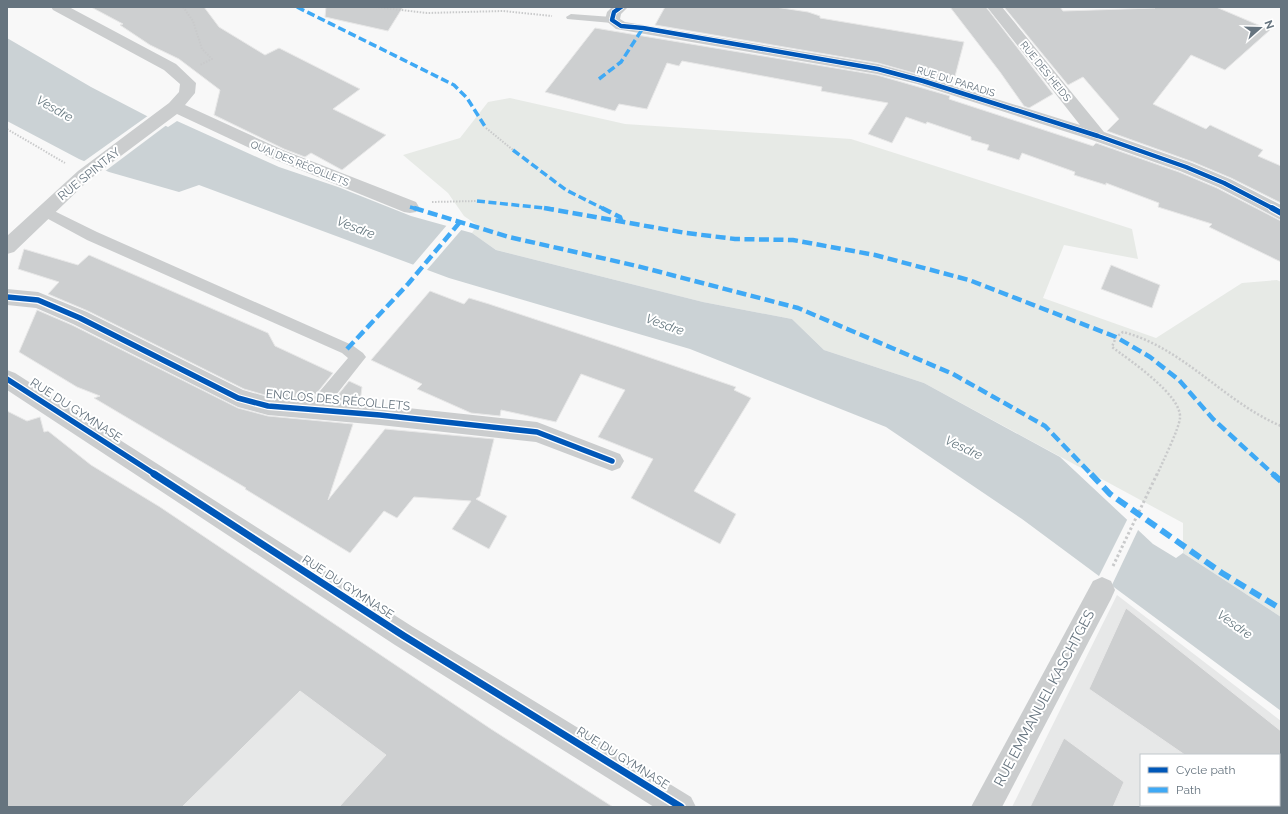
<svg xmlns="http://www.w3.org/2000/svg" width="1288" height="814" font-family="Raleway,sans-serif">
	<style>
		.built { fill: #e7e8e8; fill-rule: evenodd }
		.green { fill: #e7eae6 }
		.water { fill: #cbd2d5 }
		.pier { fill: #f8f8f8 }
		.building { fill: #cdcfd0; stroke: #e8e8e8 }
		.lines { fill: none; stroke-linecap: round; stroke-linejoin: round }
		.path-far2 { stroke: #c9cacb; stroke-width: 2; stroke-dasharray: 1.5 1.5; stroke-linecap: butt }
		.path-far1 { stroke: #c9cacb; stroke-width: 2.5; stroke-dasharray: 2 2; stroke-linecap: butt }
		.path { stroke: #c9cacb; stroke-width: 3; stroke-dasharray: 2.5 2.5; stroke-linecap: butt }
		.service { fill: #cbcdce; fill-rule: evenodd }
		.minor { fill: #cbcdce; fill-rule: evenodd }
		.tertiary { fill: #cbcdce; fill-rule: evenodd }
		.quiet-far2 { stroke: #3fa9f5; stroke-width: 3.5; stroke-dasharray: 8 3.5; stroke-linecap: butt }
		.quiet-far1 { stroke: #3fa9f5; stroke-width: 4.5; stroke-dasharray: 10 4.5; stroke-linecap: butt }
		.quiet { stroke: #3fa9f5; stroke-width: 6; stroke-dasharray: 12 6; stroke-linecap: butt }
		.cycleway-far2-casing { stroke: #fff; stroke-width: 6 }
		.cycleway-far1-casing { stroke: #fff; stroke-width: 8 }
		.cycleway-casing { stroke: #fff; stroke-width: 10 }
		.cycleway-far2 { stroke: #0057b8; stroke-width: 4.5 }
		.cycleway-far1 { stroke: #0057b8; stroke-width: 5.5 }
		.cycleway { stroke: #0057b8; stroke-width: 7 }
		.labels { text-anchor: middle; stroke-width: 4; stroke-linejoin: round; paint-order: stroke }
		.far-street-label { font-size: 10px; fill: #66747f; stroke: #fff }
		.street-label { font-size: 12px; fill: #66747f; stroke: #fff }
		.water-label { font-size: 13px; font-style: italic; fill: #677980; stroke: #fff }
		.near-street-label { font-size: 14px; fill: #66747f; stroke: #fff }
	</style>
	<rect width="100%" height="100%" fill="#f8f8f8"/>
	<g class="built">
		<path d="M 195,533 L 438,807 L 94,807 L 7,622 Z"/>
		<path d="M 1117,595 L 1281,721 L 1281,807 L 1012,807 ZM 1141,755 L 1279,755 L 1279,805 L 1141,805 Z"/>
	</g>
	<path class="green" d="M 510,98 L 625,124 L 851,139 L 1132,229 L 1138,259 L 1064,245 L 1043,298 L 1156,338 L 1242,283 L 1277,280 L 1281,282 L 1281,617 L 1183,553 L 1183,523 L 924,383 L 824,350 L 792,319 L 703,302 L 496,250 L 472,233 L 477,225 L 464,216 L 448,193 L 403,155 L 460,138 L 488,102 Z"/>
	<path class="water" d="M 7,38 L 91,87 L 168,127 L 177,121 L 279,167 L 338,187 L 411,216 L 472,233 L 496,250 L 703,302 L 792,319 L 824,350 L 924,383 L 1060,457 L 1153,544 L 1176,558 L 1183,553 L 1281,617 L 1281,711 L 1022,519 L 886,427 L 690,349 L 449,278 L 199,185 L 179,192 L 109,172 L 79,159 L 7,121 Z"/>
	<g class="pier">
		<path d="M 149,115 L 168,124 L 104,172 L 83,162 Z"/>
		<path d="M 447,225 L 463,228 L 426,271 L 412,266 Z"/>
		<path d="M 1128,518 L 1139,528 L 1111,587 L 1098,578 Z"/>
	</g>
	<g class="building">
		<path d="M 91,7 L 204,7 L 219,27 L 265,55 L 279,48 L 360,89 L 333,109 L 386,135 L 342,170 L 311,153 L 305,157 L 284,149 L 214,115 L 220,90 L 179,59 L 150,45 L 120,25 L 123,24 Z"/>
		<path d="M 326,7 L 403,7 L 388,31 L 325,17 Z"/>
		<path d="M 665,7 L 775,7 L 808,12 L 820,16 L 820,18 L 964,42 L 953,84 L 878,63 L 655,25 Z"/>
		<path d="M 950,7 L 986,7 L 1053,94 L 1029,108 L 1024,106 L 1000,72 Z"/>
		<path d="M 1004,7 L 1060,7 L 1063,11 L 1155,8 L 1153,7 L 1216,7 L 1270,30 L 1225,70 L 1191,55 L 1153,104 L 1206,129 L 1210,125 L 1263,150 L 1258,156 L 1281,166 L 1281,203 L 1231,178 L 1193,162 L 1107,131 L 1119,119 L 1083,77 L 1068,85 Z"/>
		<path d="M 595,28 L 877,75 L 950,96 L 949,99 L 1093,146 L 1096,143 L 1179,172 L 1217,188 L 1281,221 L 1281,262 L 1209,227 L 1212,224 L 1158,207 L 1159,203 L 1106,183 L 1106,185 L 1074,175 L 1075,172 L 1022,153 L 1019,160 L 987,150 L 989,145 L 971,140 L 971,137 L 927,122 L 926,124 L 906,117 L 892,143 L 868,134 L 888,103 L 821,91 L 822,87 L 682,61 L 679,66 L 667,63 L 647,109 L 619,104 L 615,111 L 545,92 Z"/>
		<path d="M 24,249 L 78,265 L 89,255 L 268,333 L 275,346 L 333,373 L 312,399 L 268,396 L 244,389 L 88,311 L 48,294 L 59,282 L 18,269 Z"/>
		<path d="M 1111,265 L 1160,285 L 1152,308 L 1101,289 Z"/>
		<path d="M 430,291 L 464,304 L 469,298 L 489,304 L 616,346 L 736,387 L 734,390 L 751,398 L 694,491 L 736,514 L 720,544 L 631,498 L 653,459 L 598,437 L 625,390 L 581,374 L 556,422 L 501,410 L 500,416 L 471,413 L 417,389 L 422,384 L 371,360 Z"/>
		<path d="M 37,310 L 72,325 L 238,408 L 268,416 L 353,424 L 328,500 L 385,429 L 494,439 L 480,496 L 476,499 L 507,516 L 489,549 L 452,529 L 471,501 L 414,497 L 397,518 L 384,511 L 350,553 L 245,489 L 246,488 L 94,398 L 100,396 L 77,387 L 19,352 Z"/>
		<path d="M 349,381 L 362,387 L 360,402 L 334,400 Z"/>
		<path d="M 7,411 L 27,421 L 40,417 L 44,432 L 48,431 L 91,465 L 160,507 L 491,729 L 613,807 L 339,807 L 386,755 L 300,691 L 182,807 L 7,807 Z"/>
		<path d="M 1126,608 L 1281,731 L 1281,755 L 1185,755 L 1089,689 Z"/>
		<path d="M 1064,738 L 1124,782 L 1113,807 L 1030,807 Z"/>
	</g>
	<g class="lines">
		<g class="path-far2">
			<path d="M 183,7 L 193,21 L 202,49 L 212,59 L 200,65"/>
			<path d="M 375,7 L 427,13 L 503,11 L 552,16"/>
			<path d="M 486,128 L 513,150"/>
			<path d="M 7,129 L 65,163"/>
			<path d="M 432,202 L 477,201"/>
		</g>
		<path class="path-far1" d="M 1157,475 C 1162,463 1179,429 1180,418 C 1182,395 1129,360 1112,347 L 1116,337 L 1123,332 C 1184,348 1224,402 1281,426"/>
		<path class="path" d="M 1113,566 L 1157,474"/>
		<g class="service">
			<path d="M 571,14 L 612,17 L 617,20 L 612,23 L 567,19 L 566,17 Z"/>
			<path d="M 44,206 L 97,232 L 352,345 L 363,353 L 366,357 L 321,414 L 315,416 L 309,414 L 307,409 L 309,404 L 348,358 L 342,353 L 87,240 L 39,214 L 37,211 L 39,208 Z"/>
		</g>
		<g class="minor">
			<path d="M 51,7 L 69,7 L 176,64 L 196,83 L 195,93 L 185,105 L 283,150 L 416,202 L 419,207 L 416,212 L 410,213 L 404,212 L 271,158 L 177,114 L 90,179 L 14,252 L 7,254 L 7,236 L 78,171 L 169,103 L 179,92 L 180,84 L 164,70 L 53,10 Z"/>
			<path d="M 612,7 L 628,7 L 621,14 L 620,19 L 625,22 L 878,64 L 929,78 L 1080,125 L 987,7 L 1002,7 L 1104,132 L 1192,163 L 1230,179 L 1281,205 L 1281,220 L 1218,187 L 1180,171 L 1092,140 L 917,84 L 877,74 L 616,29 L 605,20 L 607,12 Z"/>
			<path d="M 7,289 L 38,292 L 87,312 L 243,390 L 268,397 L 380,405 L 537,422 L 620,454 L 624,461 L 620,468 L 612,471 L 536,442 L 380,425 L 268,415 L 238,407 L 73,324 L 36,308 L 7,305 Z"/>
			<path d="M 1102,577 L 1111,581 L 1115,590 L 1111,599 L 1002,807 L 971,807 L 1093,581 Z"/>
		</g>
		<path class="tertiary" d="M 7,370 L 15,373 L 413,627 L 691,797 L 696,807 L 654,807 L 395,645 L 7,390 Z"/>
		<g class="quiet-far2">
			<path d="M 297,7 L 454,85 L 467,98 L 486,128"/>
			<path d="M 599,79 L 621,62 L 643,28"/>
			<path d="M 513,150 L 566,190 L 604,209"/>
			<path d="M 477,201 L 554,209"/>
			<path d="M 410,207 L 417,209"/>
		</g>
		<g class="quiet-far1">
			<path d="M 414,208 L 509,237 L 637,266 L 798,308 L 953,374 L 1045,426 L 1092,475"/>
			<path d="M 544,208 L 686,233 L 735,239 L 793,240 L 875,255 L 969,280 L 1116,337 L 1150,357 L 1179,380 L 1213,419 L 1274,475"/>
			<path d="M 602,208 L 620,217 L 622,223"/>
			<path d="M 347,349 L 408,284 L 460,222"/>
		</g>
		<g class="quiet">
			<path d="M 1091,474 L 1110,494 L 1222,573 L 1281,609"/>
			<path d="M 1273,474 L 1281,481"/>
		</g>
		<g class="cycleway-far2-casing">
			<path id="cycleway-far2" d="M 621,7 L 614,12 L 612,20 L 621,26 L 643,28 L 878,69 L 923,81 L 1098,136 L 1186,167 L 1224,183 L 1274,209"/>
		</g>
		<g class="cycleway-far1-casing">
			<g id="cycleway-far1">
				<path d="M 1272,208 L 1281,213"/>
				<path d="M 7,297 L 38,300 L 80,318 L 238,398 L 268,406 L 380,415 L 537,432 L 612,461"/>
				<path d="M 7,379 L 156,475"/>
			</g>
		</g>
		<g class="cycleway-casing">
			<path id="cycleway" d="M 154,474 L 404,636 L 681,807"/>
		</g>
		<use href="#cycleway-far2" class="cycleway-far2"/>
		<use href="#cycleway-far1" class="cycleway-far1"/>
		<use href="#cycleway" class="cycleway"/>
	</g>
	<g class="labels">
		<g class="far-street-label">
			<text transform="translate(1046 71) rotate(51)" y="4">RUE DES HEIDS</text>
			<text transform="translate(956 81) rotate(17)" y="4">RUE DU PARADIS</text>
			<text transform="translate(300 163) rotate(22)" y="4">QUAI DES RÉCOLLETS</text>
		</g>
		<g class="street-label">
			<text transform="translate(89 174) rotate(-39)" y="4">RUE SPINTAY</text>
			<text transform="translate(338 400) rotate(5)" y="4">ENCLOS DES RÉCOLLETS</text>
			<text transform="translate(76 410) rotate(33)" y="4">RUE DU GYMNASE</text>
			<text transform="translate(348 587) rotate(33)" y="4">RUE DU GYMNASE</text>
			<text transform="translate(623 758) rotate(32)" y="4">RUE DU GYMNASE</text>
		</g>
		<g class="water-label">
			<text transform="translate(55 108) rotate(29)" y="5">Vesdre</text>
			<text transform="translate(356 227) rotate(21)" y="5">Vesdre</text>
			<text transform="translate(665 324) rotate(20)" y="5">Vesdre</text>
			<text transform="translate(964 447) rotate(25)" y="5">Vesdre</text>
			<text transform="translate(1235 624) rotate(35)" y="5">Vesdre</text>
		</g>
		<g class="near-street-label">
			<text transform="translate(1044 698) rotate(-62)" y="5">RUE EMMANUEL KASCHTGES</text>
		</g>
	</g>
	<rect width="1288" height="814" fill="none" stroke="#66747f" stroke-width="16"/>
	<rect x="1140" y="754" width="140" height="52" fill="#ffffff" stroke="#c2c7cc"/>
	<rect x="1148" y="767" width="20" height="6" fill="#0057b8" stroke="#c2c7cc"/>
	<text x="1176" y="774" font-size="12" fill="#66747f">Cycle path</text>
	<rect x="1148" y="787" width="20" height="6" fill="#3fa9f5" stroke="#c2c7cc"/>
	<text x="1176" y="794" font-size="12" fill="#66747f">Path</text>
	<g transform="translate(1260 28) rotate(70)" stroke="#ffffff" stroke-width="3" paint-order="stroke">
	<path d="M0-3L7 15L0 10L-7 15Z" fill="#66747f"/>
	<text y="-6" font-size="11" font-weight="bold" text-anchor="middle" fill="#66747f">N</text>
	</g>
</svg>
